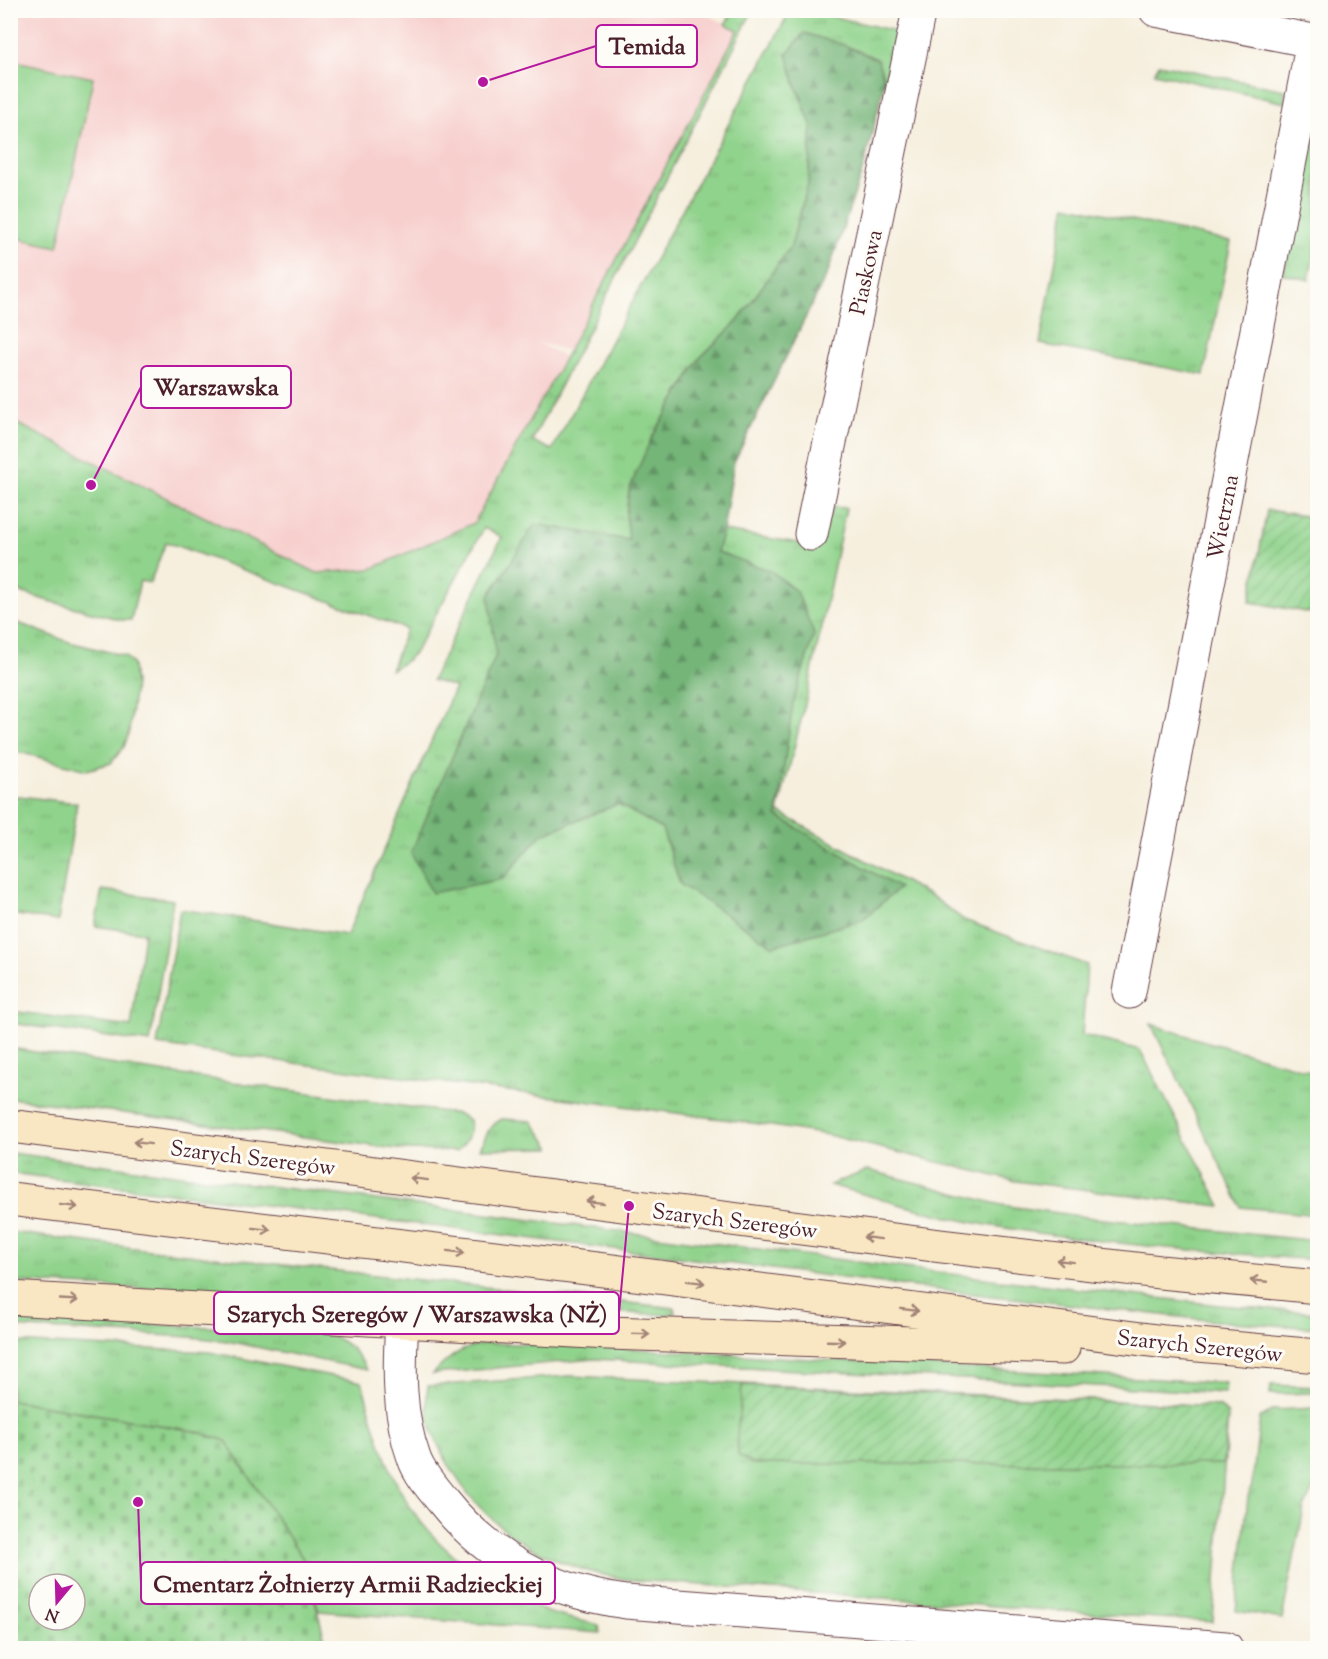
<svg xmlns="http://www.w3.org/2000/svg" width="1328" height="1659" font-family="'Sorts Mill Goudy',serif">
	<style>
		.built { fill: #f7d0ce }
		.grass { fill: url(#grass-tufts); stroke: #6d795c; stroke-width: 1.5 }
		.forest { fill: url(#forest-firs); stroke: #5f6a52; stroke-width: 1.5 }
		.cemetery { fill: url(#cemetery-stones); stroke: #6d795c; stroke-width: 1.5; fill-rule: evenodd }
		.park { fill: #90d38c; stroke: #6d795c; stroke-width: 1.5 }
		.garden { fill: url(#garden-furrows); stroke: #6d795c; stroke-width: 1.5 }
		.lines { fill: none; stroke-linecap: round; stroke-linejoin: round }
		.street-casing { stroke: #643e46; stroke-width: 35 }
		.secondary-casing { stroke: #643e46; stroke-width: 35 }
		.street { stroke: #fff; stroke-width: 33 }
		.secondary { stroke: #f9e7c3; stroke-width: 33 }
		.oneway { stroke: #a28377 }
		.labels { text-anchor: middle; stroke-width: 6; stroke-linejoin: round; paint-order: stroke }
		.street-label { font-size: 22px; fill: #4a1f2b; stroke: #fdfcf7 }
		.leader { fill: none; stroke: #b5179e; stroke-width: 2 }
		.callout-dot { fill: #b5179e; stroke: #fdfcf7; stroke-width: 2 }
		.callout { fill: #fdfcf7; stroke: #b5179e; stroke-width: 2 }
		.callout-label { font-size: 24px; text-anchor: middle; font-weight: bold; fill: #4a1f2b }
	</style>
	<defs>
		<pattern id="grass-tufts" width="24" height="20" patternUnits="userSpaceOnUse" patternTransform="scale(1.5)"><rect width="24" height="20" fill="#90d38c"/><path d="M3 7l-1-3M5 7V3M7 7l1-3M15 17l-1-3M17 17v-4M19 17l1-3" fill="none" stroke="#7eb579"/></pattern>
		<pattern id="forest-firs" width="22" height="20" patternUnits="userSpaceOnUse" patternTransform="scale(1.5)"><rect width="22" height="20" fill="#74b578"/><path d="M5 1l3.5 6h-7zM16 11l3.5 6h-7z" fill="#619363"/></pattern>
		<pattern id="cemetery-stones" width="16" height="16" patternUnits="userSpaceOnUse" patternTransform="scale(1.5)"><rect width="16" height="16" fill="#90d38c"/><path d="M2 7V4a2 2 0 0 1 4 0v3zM10 15v-3a2 2 0 0 1 4 0v3z" fill="#7eb579"/></pattern>
		<pattern id="garden-furrows" width="10" height="10" patternUnits="userSpaceOnUse" patternTransform="scale(1.5)"><rect width="10" height="10" fill="#90d38c"/><path d="M-1 1l2-2M0 10L10 0M9 11l2-2" fill="none" stroke="#7eb579"/></pattern>
	</defs>
	<rect width="100%" height="100%" fill="#fdfcf7"/>
	<filter id="ink" filterUnits="userSpaceOnUse"><feTurbulence type="fractalNoise" baseFrequency=".0167" numOctaves="2"/><feDisplacementMap in="SourceGraphic" scale="12" xChannelSelector="R" yChannelSelector="G"/><feConvolveMatrix kernelMatrix="1 2 1 2 8 2 1 2 1" color-interpolation-filters="sRGB"/></filter>
	<filter id="wash" filterUnits="userSpaceOnUse"><feTurbulence type="fractalNoise" baseFrequency=".008" numOctaves="4" result="noise"/><feDisplacementMap in="SourceGraphic" scale="24" xChannelSelector="R" yChannelSelector="G"/><feGaussianBlur stdDeviation="1.35" result="paint"/><feColorMatrix in="noise" values="0 0 0 0 0 0 0 0 0 0 0 0 0 0 0 0 0 1.4 0 .05"/><feComposite in="paint" operator="in"/></filter>
	<g filter="url(#wash)">
		<rect width="100%" height="100%" fill="#f6efde"/>
		<path class="built" d="M 697,10 L 738,29 L 568,351 L 536,342 L 565,357 L 474,523 L 371,569 L 317,573 L 11,420 L 10,11 Z"/>
		<g class="grass">
			<path d="M 734,11 L 750,11 L 751,14 L 532,441 L 552,450 L 790,11 L 809,11 L 896,31 L 885,81 L 877,59 L 844,45 L 804,34 L 787,54 L 796,86 L 812,127 L 808,184 L 791,246 L 738,321 L 700,358 L 651,439 L 724,531 L 817,546 L 833,507 L 846,508 L 807,696 L 778,812 L 934,898 L 964,920 L 1087,965 L 1082,1035 L 1140,1050 L 1221,1206 L 1015,1181 L 828,1135 L 760,1124 L 157,1045 L 180,909 L 347,935 L 455,687 L 432,680 L 502,537 L 484,528 L 415,652 L 406,661 L 391,670 L 406,629 L 166,542 L 150,583 L 140,581 L 131,620 L 122,620 L 45,600 L 11,589 L 10,420 L 317,573 L 371,569 L 474,523 L 565,357 L 738,30 L 725,24 Z"/>
			<path d="M 1159,64 L 1285,90 L 1285,103 L 1154,73 Z"/>
			<path d="M 1317,128 L 1317,237 L 1309,280 L 1283,274 Z"/>
			<path d="M 1066,205 L 1231,242 L 1204,375 L 1040,344 Z"/>
			<path d="M 10,620 L 69,642 L 125,656 L 133,665 L 135,684 L 129,732 L 124,747 L 111,763 L 87,770 L 11,750 Z"/>
			<path d="M 19,796 L 77,803 L 58,921 L 11,914 L 11,797 Z"/>
			<path d="M 102,890 L 173,900 L 150,1043 L 11,1023 L 11,1011 L 131,1027 L 144,933 L 95,926 Z"/>
			<path d="M 1151,1024 L 1194,1038 L 1317,1073 L 1317,1215 L 1241,1207 Z"/>
			<path d="M 10,1048 L 140,1069 L 459,1114 L 469,1120 C 472,1134 467,1141 457,1151 L 404,1150 L 11,1098 Z"/>
			<path d="M 502,1119 L 532,1121 L 551,1148 L 480,1149 C 486,1136 488,1126 502,1119 Z"/>
			<path d="M 11,1153 L 975,1277 L 1219,1305 L 1317,1313 L 1317,1328 L 1216,1321 L 939,1290 L 11,1173 Z"/>
			<path d="M 868,1170 L 1001,1205 L 1094,1218 L 1317,1241 L 1317,1260 C 1205,1252 1092,1243 981,1224 C 930,1215 880,1198 830,1185 Z"/>
			<path d="M 10,1232 L 150,1250 L 674,1308 L 675,1313 L 668,1315 L 11,1282 Z"/>
			<path d="M 10,1318 L 319,1332 C 344,1339 355,1348 367,1370 L 227,1341 L 190,1337 L 11,1327 Z"/>
			<path d="M 10,1342 L 209,1352 L 362,1382 C 373,1423 385,1466 407,1502 C 438,1553 496,1592 550,1613 C 566,1618 583,1621 599,1625 L 600,1633 L 319,1611 L 305,1562 L 226,1441 L 194,1431 L 11,1400 Z"/>
			<path d="M 488,1343 L 601,1347 L 1226,1383 L 1225,1393 L 594,1359 L 433,1374 C 451,1355 462,1347 488,1343 Z"/>
			<path d="M 569,1376 L 1219,1406 L 1228,1415 L 1213,1622 L 633,1580 C 553,1570 485,1532 446,1460 C 433,1437 423,1413 428,1386 Z"/>
			<path d="M 1271,1385 L 1317,1387 L 1317,1393 L 1270,1394 Z"/>
			<path d="M 1317,1408 L 1317,1481 L 1304,1508 L 1282,1619 L 1236,1611 L 1248,1497 L 1252,1485 L 1260,1418 L 1273,1410 Z"/>
		</g>
		<path class="forest" d="M 804,33 L 844,45 L 877,59 L 885,81 L 864,166 L 828,272 L 734,462 L 723,531 L 717,552 L 771,571 L 797,592 L 814,634 L 793,704 L 777,816 L 899,888 L 862,920 L 773,946 L 680,884 L 662,829 L 618,804 L 541,835 L 503,879 L 432,893 L 411,853 L 496,655 L 489,596 L 535,524 L 629,540 L 626,514 L 629,490 L 651,439 L 700,358 L 738,321 L 791,246 L 808,184 L 812,127 L 796,86 L 787,54 Z"/>
		<path class="cemetery" d="M 10,1400 L 194,1431 L 226,1441 L 305,1562 L 327,1648 L 11,1648 ZM 39,1584 L 75,1584 L 75,1620 L 39,1620 Z"/>
		<path class="park" d="M 11,60 L 93,78 L 58,247 L 11,237 Z"/>
		<g class="garden">
			<path d="M 1267,510 L 1317,518 L 1317,614 L 1250,602 Z"/>
			<path d="M 742,1385 L 1219,1406 L 1228,1415 L 1223,1464 L 752,1464 L 738,1455 L 737,1436 Z"/>
		</g>
	</g>
	<g filter="url(#ink)">
		<g class="lines">
			<g class="street-casing">
				<g id="street">
					<path d="M 1156,10 L 1318,42"/>
					<path d="M 811,534 L 919,10"/>
					<path d="M 1129,992 L 1313,41"/>
					<path d="M 402,1322 C 399,1368 398,1414 414,1458 C 419,1473 432,1488 442,1500 C 489,1559 551,1592 626,1602 L 1226,1648"/>
				</g>
			</g>
			<g class="secondary-casing">
				<g id="secondary">
					<path d="M 10,1126 L 941,1246 L 1160,1272 L 1318,1287"/>
					<path d="M 10,1199 L 596,1269 L 1165,1342 L 1318,1356"/>
					<path d="M 10,1298 L 608,1333 L 1063,1348"/>
				</g>
			</g>
			<use href="#street" class="street"/>
			<use href="#secondary" class="secondary"/>
		</g>
		<defs><path id="oneway-shaft" d="M-6 0H5M1.5-3L5.5 0L1.5 3" fill="none" stroke-width="1.6" stroke-linecap="round" stroke-linejoin="round" transform="scale(1.5)"/></defs>
		<g class="oneway">
			<use href="#oneway-shaft" transform="translate(142 1143) rotate(-173)"/>
			<use href="#oneway-shaft" transform="translate(419 1179) rotate(-173)"/>
			<use href="#oneway-shaft" transform="translate(595 1202) rotate(-173)"/>
			<use href="#oneway-shaft" transform="translate(69 1206) rotate(7)"/>
			<use href="#oneway-shaft" transform="translate(262 1229) rotate(7)"/>
			<use href="#oneway-shaft" transform="translate(872 1238) rotate(-173)"/>
			<use href="#oneway-shaft" transform="translate(456 1252) rotate(7)"/>
			<use href="#oneway-shaft" transform="translate(1065 1261) rotate(-173)"/>
			<use href="#oneway-shaft" transform="translate(1259 1281) rotate(-175)"/>
			<use href="#oneway-shaft" transform="translate(696 1282) rotate(7)"/>
			<use href="#oneway-shaft" transform="translate(69 1300) rotate(3)"/>
			<use href="#oneway-shaft" transform="translate(910 1310) rotate(7)"/>
			<use href="#oneway-shaft" transform="translate(641 1334) rotate(2)"/>
			<use href="#oneway-shaft" transform="translate(836 1341) rotate(2)"/>
		</g>
	</g>
	<g class="labels">
		<g class="street-label">
			<text transform="translate(865 272) rotate(-78)" y="8">Piaskowa</text>
			<text transform="translate(1222 517) rotate(-79)" y="8">Wietrzna</text>
			<text transform="translate(253 1157) rotate(7)" y="8">Szarych Szeregów</text>
			<text transform="translate(735 1220) rotate(7)" y="8">Szarych Szeregów</text>
			<text transform="translate(1200 1345) rotate(6)" y="8">Szarych Szeregów</text>
		</g>
	</g>
	<path class="leader" d="M483 82L596 46M91 485L141 387M629 1206L619 1313M138 1502L141 1583"/>
	<g class="callout-dot">
		<circle cx="483" cy="82" r="6"/>
		<circle cx="91" cy="485" r="6"/>
		<circle cx="629" cy="1206" r="6"/>
		<circle cx="138" cy="1502" r="6"/>
	</g>
	<g class="callout">
		<rect x="596" y="25" width="101" height="42" rx="6"/>
		<rect x="141" y="366" width="150" height="42" rx="6"/>
		<rect x="214" y="1292" width="405" height="42" rx="6"/>
		<rect x="141" y="1562" width="414" height="42" rx="6"/>
	</g>
	<g class="callout-label">
		<text x="647" y="54">Temida</text>
		<text x="216" y="395">Warszawska</text>
		<text x="417" y="1322">Szarych Szeregów / Warszawska (NŻ)</text>
		<text x="348" y="1592">Cmentarz Żołnierzy Armii Radzieckiej</text>
	</g>
	<rect width="1328" height="1659" fill="none" stroke="#fdfcf7" stroke-width="36"/>
	<g transform="translate(57 1602) rotate(199)"><circle r="28" fill="#fdfcf7" stroke="#b5a4a5" stroke-width="1.5"/>
	<path d="M0-4.5L10 22L0 15L-10 22Z" fill="#b5179e"/>
	<text y="-9" font-size="16" font-weight="bold" text-anchor="middle" fill="#4a1f2b">N</text>
	</g>
</svg>
